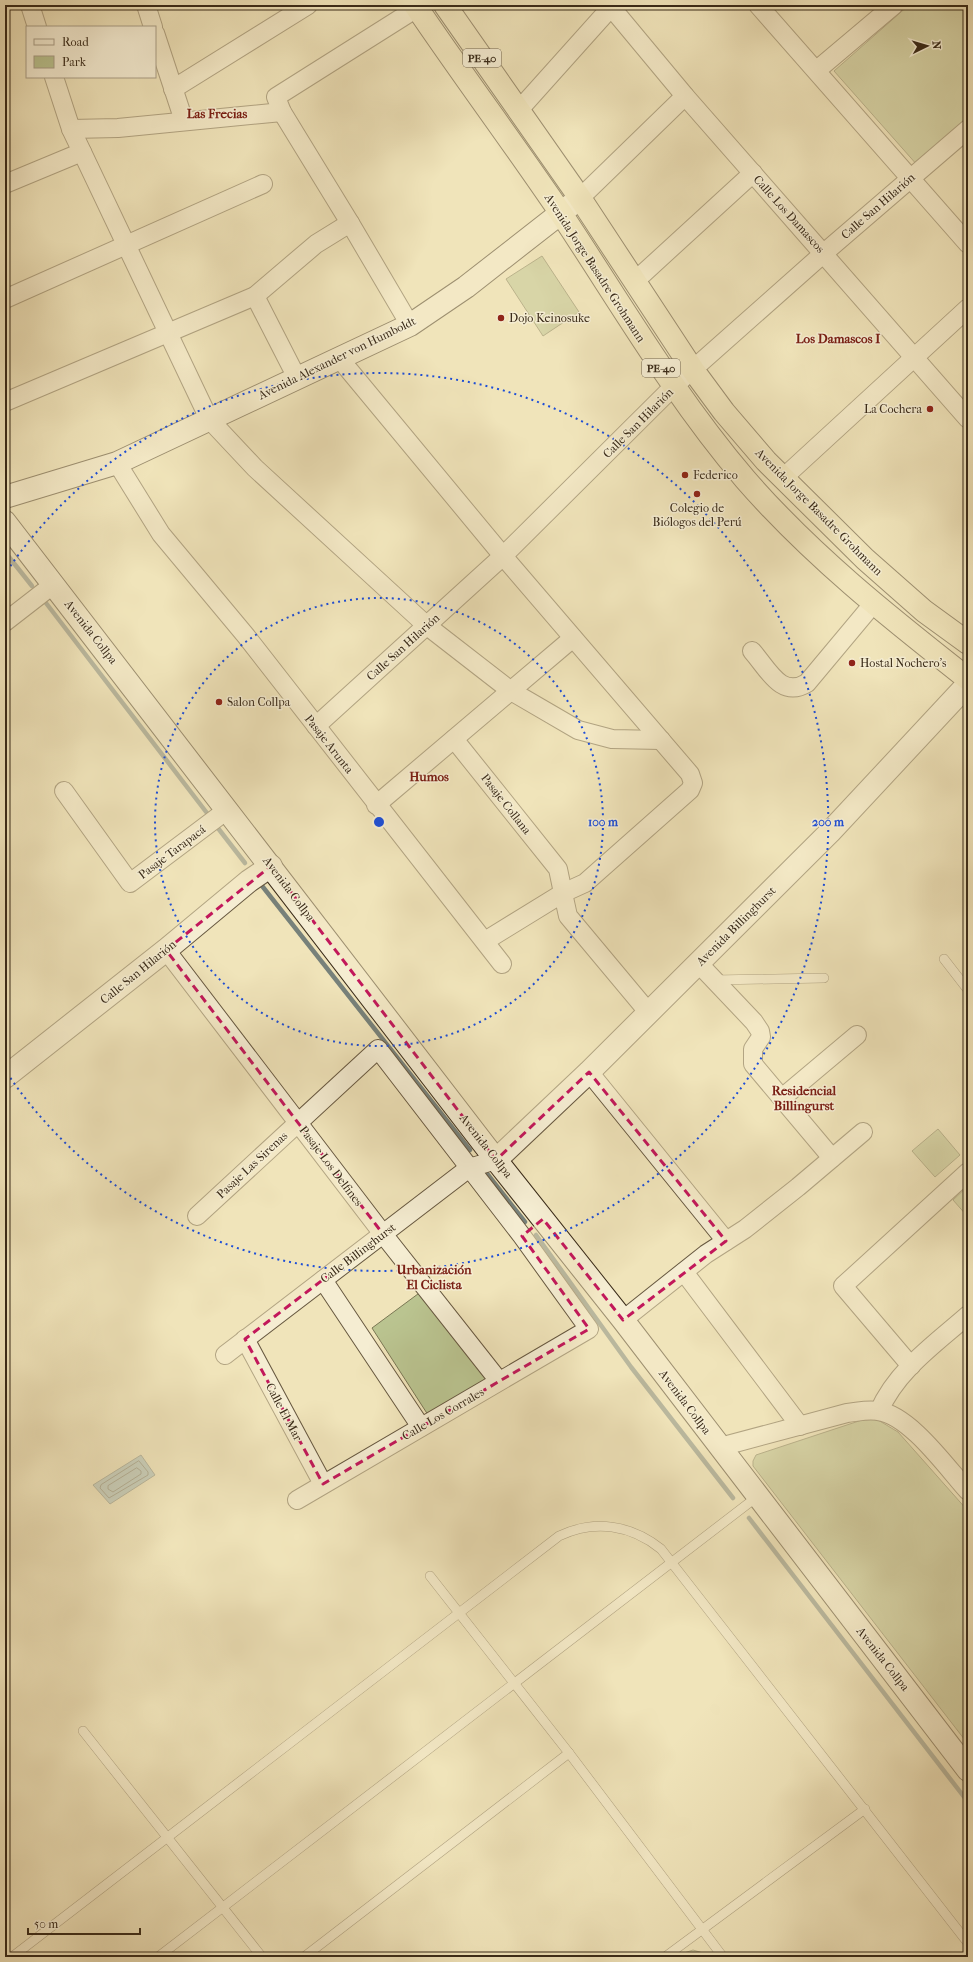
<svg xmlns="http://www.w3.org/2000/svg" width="973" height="1962" font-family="'IM FELL French Canon',serif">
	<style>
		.green { fill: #bac490; stroke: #7a7754 }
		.water { fill: #a1bbbc; stroke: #77817a }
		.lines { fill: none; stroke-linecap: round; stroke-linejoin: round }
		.shore { stroke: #6d726a; stroke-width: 1 }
		.stream { stroke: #77817a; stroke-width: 4.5 }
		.service-casing { stroke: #675840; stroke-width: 10 }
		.minor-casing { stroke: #675840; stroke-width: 20 }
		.tertiary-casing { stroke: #675840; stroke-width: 24 }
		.secondary-casing { stroke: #392a18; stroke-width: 24 }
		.trunk-casing { stroke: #392a18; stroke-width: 24 }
		.service { stroke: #f5edd2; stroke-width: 9 }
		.minor { stroke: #f5edd2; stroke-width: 18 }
		.tertiary { stroke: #f5edd2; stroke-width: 22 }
		.secondary { stroke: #f5edd2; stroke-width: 22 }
		.trunk { stroke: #f0e4ba; stroke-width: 22 }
		.marked { fill: none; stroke: #c2185b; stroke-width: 3; stroke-dasharray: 8 5; stroke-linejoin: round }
		.ring { fill: none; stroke: #1d4ed8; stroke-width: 2; stroke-dasharray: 2 4 }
		.poi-dot { fill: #8f2418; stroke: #f5edd2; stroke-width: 1.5 }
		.labels { text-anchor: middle; stroke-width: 3; stroke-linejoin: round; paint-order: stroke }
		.shield { fill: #f5edd2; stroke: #716450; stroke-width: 1 }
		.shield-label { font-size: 11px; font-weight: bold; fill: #392a18 }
		.street-label { font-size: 12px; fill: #392a18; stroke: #f5edd2 }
		.poi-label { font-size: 12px; fill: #392a18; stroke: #f5edd2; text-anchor: start }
		.neighbourhood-label { font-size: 13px; font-weight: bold; fill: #7a1f14; stroke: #f5edd2 }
		.centre { fill: #1d4ed8; stroke: #f5edd2; stroke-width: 2 }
		.ring-label { font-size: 12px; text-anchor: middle; font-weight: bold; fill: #1d4ed8; stroke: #f5edd2; stroke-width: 3; stroke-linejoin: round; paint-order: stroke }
	</style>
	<rect width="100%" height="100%" fill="#f0e4ba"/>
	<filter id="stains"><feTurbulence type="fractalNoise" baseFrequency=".005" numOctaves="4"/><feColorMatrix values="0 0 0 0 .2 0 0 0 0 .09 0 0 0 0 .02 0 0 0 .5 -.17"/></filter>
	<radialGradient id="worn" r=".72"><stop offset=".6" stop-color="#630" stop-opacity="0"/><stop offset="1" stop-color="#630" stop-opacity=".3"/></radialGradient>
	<g class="green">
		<path d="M 909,5 L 968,5 L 968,122 L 918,166 L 834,71 Z"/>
		<path d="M 542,256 L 579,312 L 543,336 L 506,279 Z"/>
		<path d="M 938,1129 L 960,1155 L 935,1177 L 912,1151 Z"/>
		<path d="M 968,1186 L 968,1217 L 953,1200 Z"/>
		<path d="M 426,1288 L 496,1381 L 430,1418 L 372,1328 Z"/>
		<path d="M 868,1418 L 878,1420 L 898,1432 L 968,1511 L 968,1744 L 753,1466 L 753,1461 L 756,1455 Z"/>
		<path d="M 693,1950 L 703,1953 L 707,1957 L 678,1957 L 684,1953 Z"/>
	</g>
	<path class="water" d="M 141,1455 L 155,1475 L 110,1504 L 93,1485 Z"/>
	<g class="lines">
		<g class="shore">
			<path d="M 139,1461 L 148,1472 L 148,1475 L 109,1498 L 100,1488 L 101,1485 Z"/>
			<path d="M 137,1468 L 141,1471 L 141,1474 L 113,1492 L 108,1489 L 108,1486 Z"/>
		</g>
		<g class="stream">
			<path d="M 5,552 L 32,586"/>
			<path d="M 46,603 L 210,817"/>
			<path d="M 214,823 L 245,863"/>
			<path d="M 259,882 L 470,1150"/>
			<path d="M 485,1171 L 525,1222"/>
			<path d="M 536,1235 L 631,1367 L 733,1498"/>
			<path d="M 749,1518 L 968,1802"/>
		</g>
		<g class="service-casing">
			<g id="service">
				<path d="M 944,959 L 968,990"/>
				<path d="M 715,980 L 824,978"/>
				<path d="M 430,1576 L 569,1753 L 723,1957"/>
				<path d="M 83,1731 L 262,1957"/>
				<path d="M 12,1957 L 559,1536 C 595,1519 631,1525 661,1549 L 968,1943"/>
				<path d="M 158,1957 L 758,1496"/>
				<path d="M 304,1957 L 569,1753"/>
				<path d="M 665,1957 L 865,1809"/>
			</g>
		</g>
		<g class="minor-casing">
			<g id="minor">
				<path d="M 30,5 L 37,27"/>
				<path d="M 146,5 L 153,27"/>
				<path d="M 758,5 L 968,244"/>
				<path d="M 611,7 L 685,96 L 968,419"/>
				<path d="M 155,33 L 184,121"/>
				<path d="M 817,70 L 894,5"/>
				<path d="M 54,77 L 71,129 L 82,152 L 209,419 L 255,468 L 426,625 L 511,691 L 578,730 L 612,739 L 661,740"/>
				<path d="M 173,89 L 308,5"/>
				<path d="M 518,111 L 613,5"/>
				<path d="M 71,129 L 118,128 L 282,112"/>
				<path d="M 5,184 L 82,152"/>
				<path d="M 580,198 L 685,96"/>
				<path d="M 635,281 L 753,173"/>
				<path d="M 255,296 L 297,378"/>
				<path d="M 5,299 L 263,184"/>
				<path d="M 410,325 L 350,223 L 282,112 L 276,97 L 417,8"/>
				<path d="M 339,358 L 503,556 L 690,774 L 693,783 L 690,790 L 585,883 L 563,893 L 568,916 L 649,1013"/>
				<path d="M 5,402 L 255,296 L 316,244 L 350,223"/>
				<path d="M 117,463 L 161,534 L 246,636 L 502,964"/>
				<path d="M 783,478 L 968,308"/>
				<path d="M 5,622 L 54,584"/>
				<path d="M 752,651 C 768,669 781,699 807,683 L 873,604"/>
				<path d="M 316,726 L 503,556 L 673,387 L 824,253 L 968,129"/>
				<path d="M 454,739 L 558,869 L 563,893 L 485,941"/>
				<path d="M 64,791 L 130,883 L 227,810"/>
				<path d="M 376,805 L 573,638"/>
				<path d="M 166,950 L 383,1234 L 499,1381"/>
				<path d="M 699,964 L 754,1022 L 760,1031 L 761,1037 L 753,1049 L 753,1064 L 832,1158"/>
				<path d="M 589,1072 L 726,1241"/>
				<path d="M 782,1098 L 857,1035"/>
				<path d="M 197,1216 L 378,1049 L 522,1236 L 589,1329 L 297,1500"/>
				<path d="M 684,1272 L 800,1426"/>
				<path d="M 323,1280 L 421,1427"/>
				<path d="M 623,1320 L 706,1254 L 745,1229 L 798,1187 L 863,1132"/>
				<path d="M 245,1339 L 323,1484"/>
				<path d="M 225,1355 L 469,1168 L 496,1160"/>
				<path d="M 911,1366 L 843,1286 L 968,1172"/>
				<path d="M 879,1411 C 897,1370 935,1344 968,1315"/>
				<path d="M 720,1447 L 847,1413 C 858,1412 867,1409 878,1411 C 910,1415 947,1468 968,1491"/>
			</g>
		</g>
		<g class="tertiary-casing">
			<g id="tertiary">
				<path d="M 5,1077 L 166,950 L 249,881 L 271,866"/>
				<path d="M 496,1160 L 589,1072 L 830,832 L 968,684"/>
			</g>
		</g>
		<g class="secondary-casing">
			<g id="secondary">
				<path d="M 5,497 L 117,463 L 410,325 L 466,287 L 580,198"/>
				<path d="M 5,522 L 496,1160 L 623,1320 L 968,1770"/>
			</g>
		</g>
		<g class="trunk-casing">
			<g id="trunk">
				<path d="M 415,5 C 463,76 514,144 562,215 C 621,304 675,397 745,479 C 811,555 889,617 968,679"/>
				<path d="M 445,5 L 580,198 L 693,370 L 724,412 L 766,461 L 865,559 L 924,611 L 968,643"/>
			</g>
		</g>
		<use href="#service" class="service"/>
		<use href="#minor" class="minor"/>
		<use href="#tertiary" class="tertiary"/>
		<use href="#secondary" class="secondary"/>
		<use href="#trunk" class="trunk"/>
	</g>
	<path d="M0 0H973V1962H0ZM 271,866 L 496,1160 L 589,1072 L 726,1241 L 623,1320 L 543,1219 L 522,1236 L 589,1329 L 323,1484 L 245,1339 L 383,1234 L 166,950 Z" fill="#f0e4ba" fill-opacity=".55" fill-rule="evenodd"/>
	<path class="marked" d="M 271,866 L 496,1160 L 589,1072 L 726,1241 L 623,1320 L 543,1219 L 522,1236 L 589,1329 L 323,1484 L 245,1339 L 383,1234 L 166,950 Z"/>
	<g class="ring">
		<circle cx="379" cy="822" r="224"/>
		<path d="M7 571A449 449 0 1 1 7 1073"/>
	</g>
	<g class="poi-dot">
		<circle cx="501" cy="318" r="4"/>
		<circle cx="930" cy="409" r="4"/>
		<circle cx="685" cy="475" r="4"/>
		<circle cx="697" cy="494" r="4"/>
		<circle cx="852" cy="663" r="4"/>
		<circle cx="219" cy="702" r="4"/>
	</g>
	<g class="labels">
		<g class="shield">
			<rect x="463" y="49" width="38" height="18" rx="3"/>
			<rect x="642" y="359" width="38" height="18" rx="3"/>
		</g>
		<g class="shield-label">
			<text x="482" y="62">PE-40</text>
			<text x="661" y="372">PE-40</text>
		</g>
		<g class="street-label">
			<text transform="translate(878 206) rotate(-41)" y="4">Calle San Hilarión</text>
			<text transform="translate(789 214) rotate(48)" y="4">Calle Los Damascos</text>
			<text transform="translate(595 268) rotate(57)" y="4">Avenida Jorge Basadre Grohmann</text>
			<text transform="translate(337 358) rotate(-26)" y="4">Avenida Alexander von Humboldt</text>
			<text transform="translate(638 423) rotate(-45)" y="4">Calle San Hilarión</text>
			<text transform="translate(819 512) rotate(45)" y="4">Avenida Jorge Basadre Grohmann</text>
			<text transform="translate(91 632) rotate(52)" y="4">Avenida Collpa</text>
			<text transform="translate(403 647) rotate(-42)" y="4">Calle San Hilarión</text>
			<text transform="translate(329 744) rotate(52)" y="4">Pasaje Arunta</text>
			<text transform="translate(506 804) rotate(52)" y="4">Pasaje Collana</text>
			<text transform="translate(172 852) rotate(-37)" y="4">Pasaje Tarapacá</text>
			<text transform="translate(289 889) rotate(53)" y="4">Avenida Collpa</text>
			<text transform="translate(736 926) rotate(-45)" y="4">Avenida Billinghurst</text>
			<text transform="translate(138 972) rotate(-39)" y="4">Calle San Hilarión</text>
			<text transform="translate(486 1146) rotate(52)" y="4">Avenida Collpa</text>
			<text transform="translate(252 1165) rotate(-43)" y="4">Pasaje Las Sirenas</text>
			<text transform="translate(331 1166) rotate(53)" y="4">Pasaje Los Delfines</text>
			<text transform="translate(358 1253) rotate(-37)" y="4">Calle Billinghurst</text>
			<text transform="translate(685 1402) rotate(53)" y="4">Avenida Collpa</text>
			<text transform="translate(284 1412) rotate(62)" y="4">Calle El Mar</text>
			<text transform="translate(443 1414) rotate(-30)" y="4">Calle Los Corrales</text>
			<text transform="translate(883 1659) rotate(52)" y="4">Avenida Collpa</text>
		</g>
		<g class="poi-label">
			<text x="509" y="322">Dojo Keinosuke</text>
			<text x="922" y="413" text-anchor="end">La Cochera</text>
			<text x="693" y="479">Federico</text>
			<text x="697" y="512" text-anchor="middle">Colegio de<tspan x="697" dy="14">Biólogos del Perú</tspan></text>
			<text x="860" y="667">Hostal Nochero's</text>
			<text x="227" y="706">Salon Collpa</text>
		</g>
		<g class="neighbourhood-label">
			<text x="217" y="118">Las Frecias</text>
			<text x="838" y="343">Los Damascos I</text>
			<text x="429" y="781">Humos</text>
			<text x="804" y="1095">Residencial<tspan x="804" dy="15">Billingurst</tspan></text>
			<text x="434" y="1274">Urbanización<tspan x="434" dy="15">El Ciclista</tspan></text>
		</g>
	</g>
	<circle cx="379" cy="822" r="6" class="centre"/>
	<g class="ring-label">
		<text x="603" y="826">100 m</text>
		<text x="828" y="826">200 m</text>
	</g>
	<rect width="973" height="1962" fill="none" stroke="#f0e4ba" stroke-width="20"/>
	<rect x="6" y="6" width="961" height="1950" fill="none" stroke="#392a18" stroke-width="2"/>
	<rect x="10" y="10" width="953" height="1942" fill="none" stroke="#392a18"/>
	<rect x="26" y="26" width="130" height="52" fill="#f5edd2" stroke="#aa9f88"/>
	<rect x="34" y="39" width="20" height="6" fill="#f5edd2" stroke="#aa9f88"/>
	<text x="62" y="46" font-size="12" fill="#392a18">Road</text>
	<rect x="34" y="56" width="20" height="12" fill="#bac490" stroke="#aa9f88"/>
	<text x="62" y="66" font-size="12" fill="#392a18">Park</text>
	<g transform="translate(927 46) rotate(85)" stroke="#f5edd2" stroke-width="3" paint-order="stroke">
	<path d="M0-3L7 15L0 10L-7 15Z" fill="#392a18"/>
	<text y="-6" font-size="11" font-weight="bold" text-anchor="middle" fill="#392a18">N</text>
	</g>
	<path d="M28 1928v6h112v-6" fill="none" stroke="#392a18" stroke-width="2"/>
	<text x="34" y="1928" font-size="12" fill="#392a18" stroke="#f5edd2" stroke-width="3" paint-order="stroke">50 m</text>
	<rect width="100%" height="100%" filter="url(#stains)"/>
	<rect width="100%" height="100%" fill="url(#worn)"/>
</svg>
